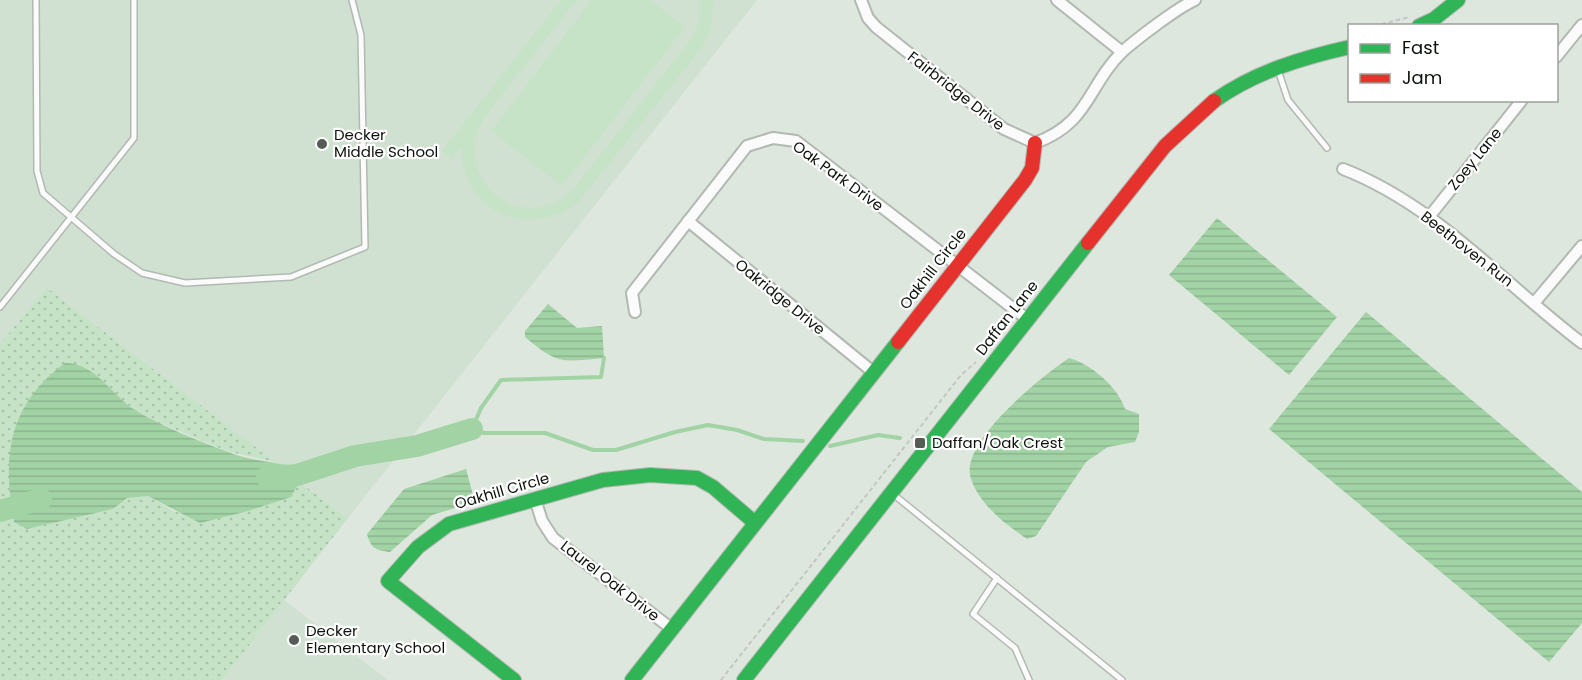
<svg xmlns="http://www.w3.org/2000/svg" width="1582" height="680" font-family="Poppins,sans-serif">
	<style>
		.built { fill: #d0e1d1 }
		.grass { fill: url(#grass-dots) }
		.pitch { fill: #c6e3c7 }
		.water { fill: url(#water-rules) }
		.lines { fill: none; stroke-linecap: round; stroke-linejoin: round }
		.stream { stroke: #a2d3a5; stroke-width: 4 }
		.river { stroke: #a2d3a5; stroke-width: 22 }
		.lane-casing { stroke: #b2b9b3; stroke-width: 8 }
		.street-casing { stroke: #b2b9b3; stroke-width: 14 }
		.fast-casing { stroke: #b2b9b3; stroke-width: 16 }
		.jam-casing { stroke: #b2b9b3; stroke-width: 16 }
		.path { stroke: #c3c6c3; stroke-width: 2; stroke-dasharray: 4.5 3; stroke-linecap: butt }
		.lane { stroke: #fafbfa; stroke-width: 5 }
		.street { stroke: #fafbfa; stroke-width: 10 }
		.fast { stroke: #30b455; stroke-width: 14 }
		.jam { stroke: #e5322d; stroke-width: 14 }
		.poi-dot { fill: #555c55; stroke: #fff; stroke-width: 2 }
		.labels { text-anchor: middle; stroke-width: 4.5; stroke-linejoin: round; paint-order: stroke }
		.street-label { font-size: 15px; fill: #0b110b; stroke: #fff }
		.poi-label { font-size: 15px; fill: #0b110b; stroke: #fff; text-anchor: start }
	</style>
	<defs>
		<pattern id="grass-dots" width="8" height="8" patternUnits="userSpaceOnUse" patternTransform="scale(1.5)"><rect width="8" height="8" fill="#c6e3c7"/><path d="M2 2h.1M6 6h.1" fill="none" stroke="#a9c2aa" stroke-width="1.8" stroke-linecap="round"/></pattern>
		<pattern id="water-rules" width="6" height="5" patternUnits="userSpaceOnUse" patternTransform="scale(1.5)"><rect width="6" height="5" fill="#a2d3a5"/><path d="M0 2.5h6" fill="none" stroke="#8ab48d"/></pattern>
	</defs>
	<rect width="100%" height="100%" fill="#dee7de"/>
	<g class="built">
		<path d="M 0,0 L 757,0 L 348,518 L 47,288 L 0,344 Z"/>
		<path d="M 284,600 L 388,680 L 222,680 Z"/>
	</g>
	<path class="grass" d="M 47,288 L 275,462 L 229,452 L 155,421 L 133,409 L 77,363 L 27,529 L 113,509 L 127,498 L 148,496 L 175,512 L 298,484 L 297,480 L 348,518 L 222,680 L 0,680 L 0,344 Z"/>
	<g class="pitch">
		<path d="M 561,0 L 577,0 L 486,115 C 448,174 515,237 570,193 L 692,38 L 699,22 L 700,0 L 714,0 L 710,31 L 701,49 L 578,203 C 526,240 463,213 461,147 L 452,159 L 442,151 Z"/>
		<path d="M 592,0 L 650,0 L 685,27 L 562,186 L 491,131 Z"/>
	</g>
	<g class="water">
		<path d="M 1217,218 L 1337,317 L 1289,375 L 1169,275 Z"/>
		<path d="M 548,304 L 577,328 L 602,326 L 604,358 C 562,362 558,365 525,337 L 525,331 Z"/>
		<path d="M 1366,312 L 1582,492 L 1582,623 L 1549,662 L 1269,429 Z"/>
		<path d="M 1069,358 C 1091,364 1118,387 1125,409 L 1139,414 L 1139,432 L 1135,442 L 1108,447 L 1086,462 L 1036,536 L 1027,539 C 1005,524 980,505 971,479 C 958,443 1042,376 1069,358 Z"/>
		<path d="M 65,363 C 95,362 112,396 135,410 C 163,427 197,440 228,452 C 248,460 273,462 295,467 L 298,484 L 291,497 L 248,511 L 200,523 L 148,496 L 127,498 L 113,509 L 27,529 L 14,522 C 2,456 8,405 65,363 Z"/>
		<path d="M 466,469 L 475,502 L 432,515 L 390,552 C 376,550 371,549 367,534 L 404,489 Z"/>
	</g>
	<g class="lines">
		<g class="stream">
			<path d="M 604,358 L 601,377 L 501,380 L 481,408 L 472,429 L 484,433 L 545,433 L 593,450 L 616,450 L 675,432 L 708,425 L 737,430 L 764,439 L 803,441"/>
			<path d="M 830,446 L 878,435 L 900,438"/>
		</g>
		<g class="river">
			<path d="M 267,477 L 297,475 L 355,456 L 417,446 L 472,429"/>
			<path d="M 0,511 L 41,499"/>
		</g>
		<g class="lane-casing">
			<g id="lane">
				<path d="M 36,0 L 37,171 L 43,193 L 114,254 L 142,273 L 185,283 L 291,277 L 365,247 L 361,35 L 352,0"/>
				<path d="M 1278,70 L 1288,100 L 1327,148"/>
				<path d="M 0,307 L 134,138 L 134,0"/>
				<path d="M 893,494 L 1122,680"/>
				<path d="M 997,578 L 973,614 L 1015,648 L 1029,680"/>
			</g>
		</g>
		<g class="street-casing">
			<g id="street">
				<path d="M 861,0 L 868,18 L 876,27 L 1004,129 L 1035,143 C 1090,123 1087,86 1123,51 C 1138,38 1177,8 1195,0"/>
				<path d="M 1057,0 L 1122,52"/>
				<path d="M 1556,57 L 1582,25"/>
				<path d="M 1343,169 C 1436,205 1504,284 1582,343"/>
				<path d="M 1429,217 L 1522,100"/>
				<path d="M 688,221 L 873,372"/>
				<path d="M 1535,302 L 1582,246"/>
				<path d="M 635,312 L 632,293 L 747,146 L 773,138 L 796,141 L 1027,319"/>
				<path d="M 535,499 L 542,521 L 553,538 L 672,629"/>
			</g>
		</g>
		<g class="fast-casing">
			<g id="fast">
				<path d="M 1419,26 L 1434,19 L 1458,0"/>
				<path d="M 1214,101 C 1255,72 1301,58 1350,47"/>
				<path d="M 514,680 L 388,581 L 418,547 L 449,524 L 603,480 L 650,475 L 697,478 L 713,487 L 754,522"/>
				<path d="M 632,680 L 898,342"/>
				<path d="M 744,680 L 1088,243"/>
			</g>
		</g>
		<g class="jam-casing">
			<g id="jam">
				<path d="M 1088,243 L 1165,146 L 1214,101"/>
				<path d="M 898,342 L 1025,180 L 1032,168 L 1035,143"/>
			</g>
		</g>
		<g class="path">
			<path d="M 1374,26 L 1410,17"/>
			<path d="M 721,680 L 961,375 L 976,362"/>
		</g>
		<use href="#lane" class="lane"/>
		<use href="#street" class="street"/>
		<use href="#fast" class="fast"/>
		<use href="#jam" class="jam"/>
	</g>
	<g class="poi-dot">
		<circle cx="322" cy="144" r="6"/>
		<rect x="914" y="437" width="12" height="12" rx="3"/>
		<circle cx="294" cy="640" r="6"/>
	</g>
	<g class="labels">
		<g class="street-label">
			<text transform="translate(956 91) rotate(38)" y="5">Fairbridge Drive</text>
			<text transform="translate(1475 159) rotate(-51)" y="5">Zoey Lane</text>
			<text transform="translate(838 176) rotate(36)" y="5">Oak Park Drive</text>
			<text transform="translate(1467 249) rotate(38)" y="5">Beethoven Run</text>
			<text transform="translate(933 269) rotate(-52)" y="5">Oakhill Circle</text>
			<text transform="translate(780 297) rotate(39)" y="5">Oakridge Drive</text>
			<text transform="translate(1007 318) rotate(-52)" y="5">Daffan Lane</text>
			<text transform="translate(502 491) rotate(-16)" y="5">Oakhill Circle</text>
			<text transform="translate(610 581) rotate(38)" y="5">Laurel Oak Drive</text>
		</g>
		<g class="poi-label">
			<text x="334" y="140">Decker<tspan x="334" dy="17">Middle School</tspan></text>
			<text x="932" y="448">Daffan/Oak Crest</text>
			<text x="306" y="636">Decker<tspan x="306" dy="17">Elementary School</tspan></text>
		</g>
	</g>
	<rect x="1348" y="24" width="210" height="78" fill="#ffffff" stroke="#9da09d" stroke-width="1.5"/>
	<rect x="1360" y="44" width="30" height="9" fill="#30b455" stroke="#9da09d" stroke-width="1.5"/>
	<text x="1402" y="54" font-size="18" fill="#0b110b">Fast</text>
	<rect x="1360" y="74" width="30" height="9" fill="#e5322d" stroke="#9da09d" stroke-width="1.5"/>
	<text x="1402" y="84" font-size="18" fill="#0b110b">Jam</text>
</svg>
